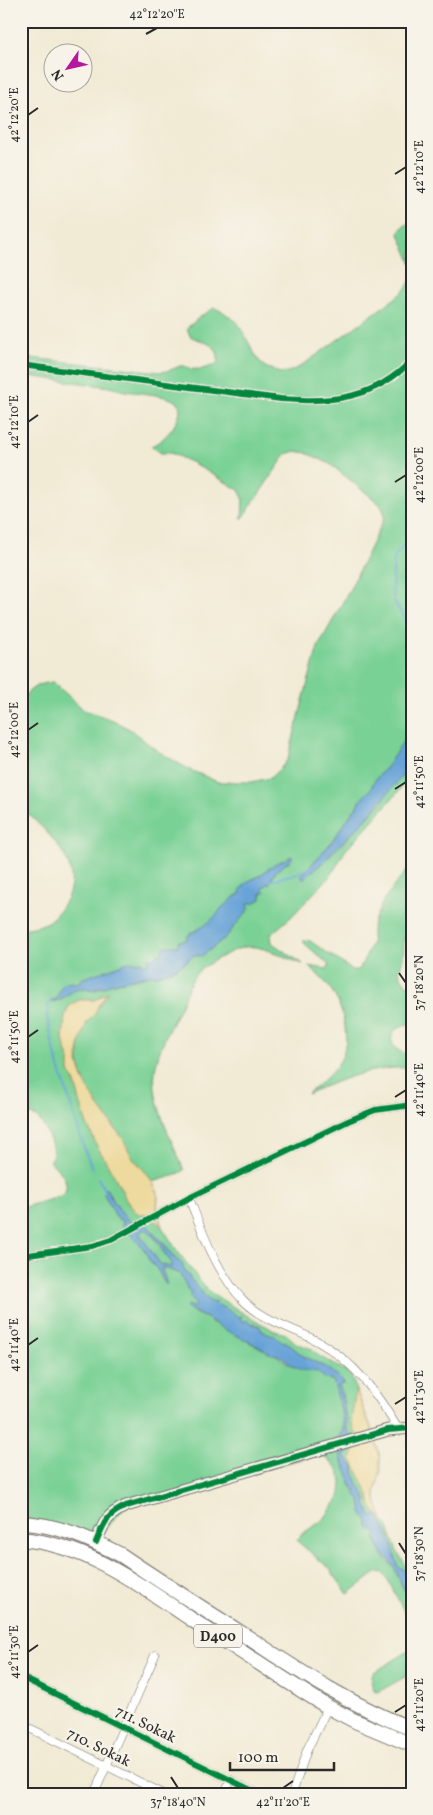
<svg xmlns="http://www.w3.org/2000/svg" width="433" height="1815" font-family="Vollkorn,serif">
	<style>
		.green { fill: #7ad195; stroke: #527e60; fill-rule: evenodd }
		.sand { fill: #eeda9e; stroke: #8c8264 }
		.water { fill: #67a3d7; stroke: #496781; fill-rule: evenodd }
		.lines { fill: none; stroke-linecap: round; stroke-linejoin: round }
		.stream { stroke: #67a3d7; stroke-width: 2 }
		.street-casing { stroke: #706e66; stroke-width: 9 }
		.secondary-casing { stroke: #706e66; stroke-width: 13 }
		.highway-casing { stroke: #706e66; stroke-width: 16 }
		.street { stroke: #fff; stroke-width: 8 }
		.secondary { stroke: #fff; stroke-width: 11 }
		.highway { stroke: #fff; stroke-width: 14 }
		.cycleway-casing { stroke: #f7f3e8; stroke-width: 9 }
		.cycleway { stroke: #00873e; stroke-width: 6 }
		.ticks { fill: none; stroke: #2b2b2b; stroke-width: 2 }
		.labels { text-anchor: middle; stroke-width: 4.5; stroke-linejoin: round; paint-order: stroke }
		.shield { fill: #f7f3e8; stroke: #686764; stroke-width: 1 }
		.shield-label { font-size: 14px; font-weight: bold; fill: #2b2b2b }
		.street-label { font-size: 15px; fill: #2b2b2b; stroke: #f7f3e8 }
		.neatline { fill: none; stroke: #2b2b2b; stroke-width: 2 }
		.ticks-label { font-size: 12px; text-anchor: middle; fill: #2b2b2b }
	</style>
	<rect width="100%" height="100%" fill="#f7f3e8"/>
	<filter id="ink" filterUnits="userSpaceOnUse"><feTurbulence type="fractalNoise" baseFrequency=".02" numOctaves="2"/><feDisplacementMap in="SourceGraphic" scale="10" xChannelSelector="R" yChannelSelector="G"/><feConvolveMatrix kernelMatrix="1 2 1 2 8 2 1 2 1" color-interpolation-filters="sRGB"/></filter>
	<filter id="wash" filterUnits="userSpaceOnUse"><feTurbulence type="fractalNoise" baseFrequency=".0096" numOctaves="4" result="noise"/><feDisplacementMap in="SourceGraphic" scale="20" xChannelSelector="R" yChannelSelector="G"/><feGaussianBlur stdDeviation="1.12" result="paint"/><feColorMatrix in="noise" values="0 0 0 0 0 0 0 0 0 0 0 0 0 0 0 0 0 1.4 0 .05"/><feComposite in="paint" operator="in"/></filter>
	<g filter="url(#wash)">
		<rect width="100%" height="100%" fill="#f1ead4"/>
		<g class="green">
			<path d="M 412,220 L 412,264 L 399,234 L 401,229 Z"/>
			<path d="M 412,276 L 412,731 L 408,734 L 388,765 L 374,781 L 371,789 L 364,796 L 330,844 L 303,874 L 317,868 L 346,840 L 383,801 L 389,790 L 406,771 L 412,762 L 412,773 L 398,792 L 345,851 L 332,874 L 291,917 L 271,934 L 272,943 L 303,964 C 287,959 262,944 245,947 C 234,949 203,965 196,974 C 189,983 185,995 181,1005 C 167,1034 149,1063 156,1095 C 161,1121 174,1146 184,1170 L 177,1175 L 152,1182 C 147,1172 139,1167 132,1158 C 128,1152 126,1144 122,1138 C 103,1111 76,1085 79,1049 C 80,1041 84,1027 89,1020 C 94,1011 102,1005 103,994 L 95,1000 L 79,1000 L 69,1006 L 65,1016 L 63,1039 L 69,1059 L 69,1072 L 74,1080 L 86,1122 L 97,1146 L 115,1177 L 128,1203 L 137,1213 L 146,1215 L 156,1221 L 162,1227 L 178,1252 L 207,1290 L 246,1315 L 275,1331 L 286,1334 L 296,1343 L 312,1349 L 319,1356 L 344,1370 L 350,1375 L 354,1383 L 356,1392 L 351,1420 L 356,1433 L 357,1443 L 351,1458 L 369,1495 L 371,1507 L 387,1525 L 397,1551 L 412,1576 L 412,1581 L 409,1583 L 405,1578 L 406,1573 L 398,1567 C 393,1549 388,1530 377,1517 L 372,1518 L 371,1516 L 366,1503 L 367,1499 L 365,1499 L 365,1495 L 356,1482 L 354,1467 L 345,1456 L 351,1448 C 345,1427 347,1405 339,1385 L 343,1384 L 343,1382 L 331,1370 L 303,1356 L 286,1342 L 280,1341 L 275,1336 L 262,1331 L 257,1325 L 254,1325 L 255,1323 L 251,1324 L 248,1321 L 244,1322 L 240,1319 L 242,1316 L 237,1317 L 229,1311 L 216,1304 L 215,1301 L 212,1302 L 209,1301 L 186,1273 L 182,1264 L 173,1256 L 163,1242 L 154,1234 L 136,1223 L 131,1222 L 122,1214 L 106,1188 L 104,1194 L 117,1218 L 123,1221 L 122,1227 L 133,1236 L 147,1253 L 149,1260 L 157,1269 L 164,1282 L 166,1281 L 161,1267 L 181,1274 L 196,1305 L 194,1308 L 188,1305 L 186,1306 L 196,1314 L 208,1318 L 211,1322 L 236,1334 L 252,1344 C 262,1346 278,1356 286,1362 C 294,1369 306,1369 315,1371 C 322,1373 325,1379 333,1380 L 337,1391 L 342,1418 L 343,1430 L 339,1436 L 341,1459 L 349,1475 L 350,1484 L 360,1500 L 363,1514 L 369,1521 L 368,1527 L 377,1534 L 375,1540 L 377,1545 L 387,1561 L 394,1567 L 402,1586 L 412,1602 L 412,1627 L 388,1580 L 382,1572 L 376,1573 L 348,1594 L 329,1568 L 297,1541 L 302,1534 L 324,1519 L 341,1495 L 342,1482 L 339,1472 L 333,1463 L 320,1454 L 126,1506 L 98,1537 L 21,1517 L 21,1208 L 62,1196 C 74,1182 58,1170 50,1161 C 51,1159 52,1156 53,1154 C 54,1146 43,1121 36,1117 C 33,1115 28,1115 24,1114 C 22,1108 24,1107 25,1101 C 27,1091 25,1076 21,1066 L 21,929 C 43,926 50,924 63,905 C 89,866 47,832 21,807 L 21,701 C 30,688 37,684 53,682 L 84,710 L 113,720 L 131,730 L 156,750 L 190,770 L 218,782 L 251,782 L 270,778 L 281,768 L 288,759 L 305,693 L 318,647 L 349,591 L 384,519 L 384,512 L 380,504 L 330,464 L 307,453 L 295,451 L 286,454 L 242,519 L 243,498 L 239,490 L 193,463 L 171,453 L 161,453 L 151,446 C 165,441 186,417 178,402 C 157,391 131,395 110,387 L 21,375 L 21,357 L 161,372 C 169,371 173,369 180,366 C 184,365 188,368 192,369 C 200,370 212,368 218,362 C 220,343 203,343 190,336 L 187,328 L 201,316 L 214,308 L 222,311 L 238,323 L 257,358 L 265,367 L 280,373 L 288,372 L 300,367 L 394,299 C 402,293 409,287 412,276 ZM 286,863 L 276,871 L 269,884 L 263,887 L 263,889 L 265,891 C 257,897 260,901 248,903 L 249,909 L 225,938 L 208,951 L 198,956 L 194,955 L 187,962 L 174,969 L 157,974 L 109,984 L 96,990 L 75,989 L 60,1000 L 51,1002 L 56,999 L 61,988 L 66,982 L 79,983 L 80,980 L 124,964 L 142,961 L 143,964 L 148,964 L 148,960 L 151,958 L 153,959 L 169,947 L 178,946 L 186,940 L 190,933 C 198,931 210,922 217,916 C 220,912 220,909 224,906 L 227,906 L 235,896 L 240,894 L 247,882 L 259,876 L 274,865 Z"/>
			<path d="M 412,864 L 412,915 L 405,930 L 403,958 L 399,972 L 402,979 L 406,984 L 412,986 L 412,1022 L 395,1030 C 385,1044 399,1053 412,1056 L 412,1068 C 374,1066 341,1079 307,1094 C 319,1084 332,1075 340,1061 C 352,1041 343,1006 330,988 C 324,980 316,973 308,966 L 326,969 L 329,967 L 328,964 L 304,943 L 304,940 L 310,941 L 352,970 L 359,970 L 372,943 L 372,929 L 374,921 L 384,899 Z"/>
			<path d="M 146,1229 C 158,1238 162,1252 172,1263 L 171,1267 L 160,1264 L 139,1233 Z"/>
			<path d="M 412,1649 L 412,1673 L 378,1692 L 376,1692 C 371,1687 370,1679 373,1673 Z"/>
		</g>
		<g class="sand">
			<path d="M 108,992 L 98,1006 L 95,1014 L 87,1022 L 79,1046 L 78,1062 L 83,1079 L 97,1104 L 123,1139 L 132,1157 L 149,1176 L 158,1193 L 157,1210 L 162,1227 C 155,1219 148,1215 137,1213 L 128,1203 L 115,1177 L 97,1146 L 86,1122 L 74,1080 L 69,1072 L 69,1059 L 63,1039 L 65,1016 L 69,1006 L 79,1000 L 95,1000 Z"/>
			<path d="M 356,1390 L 372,1430 L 380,1456 L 380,1474 L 375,1491 L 377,1504 L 383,1519 L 371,1507 L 369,1495 L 351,1458 L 357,1445 L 356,1433 L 351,1420 Z"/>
		</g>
		<g class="water">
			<path d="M 412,731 L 412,762 L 406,772 L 362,823 L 330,854 L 326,860 L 303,879 L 301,877 L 303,874 L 330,844 L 364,796 L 371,789 L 374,781 L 388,765 L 408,734 Z"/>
			<path d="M 292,856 L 292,859 L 276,871 L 269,883 L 263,887 L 263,889 L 265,891 L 261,894 L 261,899 L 254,903 L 248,903 L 249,909 L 225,938 L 202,956 L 194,955 C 186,963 161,978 149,975 L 109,984 L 105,987 L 101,986 L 94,990 C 74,983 68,999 51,1002 L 52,1000 L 56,999 L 61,987 L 66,982 L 79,983 L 81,979 L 126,963 L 132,961 L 135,963 L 142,961 L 143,964 L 148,964 L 149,957 L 153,959 L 158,954 L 161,953 L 165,946 L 178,946 L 179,941 L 186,940 L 190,933 C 201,930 216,918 222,907 C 229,904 232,898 240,894 L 241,889 L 247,882 L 259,876 L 275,864 Z"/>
			<path d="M 105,1188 L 123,1215 L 131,1222 L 145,1224 L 150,1228 L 156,1237 L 163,1242 L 173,1257 L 182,1264 L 186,1273 L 209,1301 L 212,1302 L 215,1301 L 216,1304 L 231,1311 L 238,1317 L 242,1316 L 240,1319 L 244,1322 L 247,1320 L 251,1324 L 255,1323 L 254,1325 L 259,1325 L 262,1331 L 275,1336 L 280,1341 L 286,1342 L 303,1356 L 331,1370 L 343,1382 L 343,1384 L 339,1385 L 347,1423 L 346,1430 C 352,1435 353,1439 353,1447 L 345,1456 L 354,1467 L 354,1473 L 356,1476 L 358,1485 L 365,1495 L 365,1498 L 367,1499 L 366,1503 L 371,1516 L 372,1517 L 373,1516 L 377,1516 C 389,1530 394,1550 398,1567 L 406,1571 C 407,1576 403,1580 409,1583 L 412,1581 L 412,1602 C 409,1596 404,1591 402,1585 C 399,1579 397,1572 394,1567 C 388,1557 373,1548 377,1534 L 368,1527 L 368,1521 L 362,1513 L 360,1500 L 355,1494 L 355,1489 L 350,1484 L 349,1475 L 341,1459 L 341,1452 L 338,1437 C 340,1435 342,1433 343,1431 C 344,1422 337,1390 333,1381 L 326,1379 L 316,1371 C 311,1372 303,1371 297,1368 C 290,1365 285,1358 278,1355 C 275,1354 270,1354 267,1352 C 265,1351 264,1349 261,1348 C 248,1340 217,1328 208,1318 L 201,1316 L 187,1307 L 186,1306 L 187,1305 L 194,1307 L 196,1305 L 190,1297 L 191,1294 L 181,1277 L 181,1274 L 165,1268 L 161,1268 L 167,1284 L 166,1285 L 157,1269 L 149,1260 L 147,1253 L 133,1236 L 122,1227 L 123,1221 L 117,1218 L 104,1194 ZM 146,1229 L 162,1246 L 162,1250 L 172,1263 L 171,1267 L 160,1264 L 139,1233 Z"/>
		</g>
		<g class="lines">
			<g class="stream">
				<path d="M 412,528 L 406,543 L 394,558 L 392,588 L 395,603 L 412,631"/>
				<path d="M 270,881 L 304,871 L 310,867"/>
				<path d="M 51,1001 L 48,1004 L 47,1017 L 55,1054 L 86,1154 L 93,1170"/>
				<path d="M 98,1178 L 105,1191"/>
			</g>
		</g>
	</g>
	<g filter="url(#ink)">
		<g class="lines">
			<g class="street-casing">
				<g id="street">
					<path d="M 21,365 L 281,399 C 332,403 375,399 412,360"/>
					<path d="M 189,1198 C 203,1233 217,1274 244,1301 C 264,1321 293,1328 317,1341 C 355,1362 376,1392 398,1429"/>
					<path d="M 21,1256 L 92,1246 L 111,1240 L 189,1198 L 348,1121 L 375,1110 L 412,1105"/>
					<path d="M 21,1677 L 259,1794"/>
					<path d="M 21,1724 L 164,1794"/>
					<path d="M 94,1794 L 155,1655"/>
					<path d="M 225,1794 L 231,1780"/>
					<path d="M 292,1794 L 307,1750 L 328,1707"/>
				</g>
			</g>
			<g class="secondary-casing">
				<path id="secondary" d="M 96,1542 C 104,1523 106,1515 126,1506 L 388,1430 L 412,1428"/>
			</g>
			<g class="highway-casing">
				<g id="highway">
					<path d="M 21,1523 C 57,1524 90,1539 121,1555 C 164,1584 208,1612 252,1640 C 303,1674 355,1707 412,1729"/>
					<path d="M 21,1539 C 88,1545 140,1585 194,1621 C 239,1650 283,1679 328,1707 L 355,1721 L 412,1745"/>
				</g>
			</g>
			<use href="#street" class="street"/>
			<use href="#secondary" class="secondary"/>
			<use href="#highway" class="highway"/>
			<g class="cycleway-casing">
				<g id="cycleway">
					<path d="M 21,365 L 281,399 C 332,403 375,399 412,360"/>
					<path d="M 21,1256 L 92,1246 L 111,1240 L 189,1198 L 348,1121 L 375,1110 L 412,1105"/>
					<path d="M 96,1542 C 104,1523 106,1515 126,1506 L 388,1430 L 412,1428"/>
					<path d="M 21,1677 L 259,1794"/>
				</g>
			</g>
			<use href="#cycleway" class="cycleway"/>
		</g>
	</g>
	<path class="ticks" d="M 146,34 L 157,28M 28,115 L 38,108M 395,174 L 406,167M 28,422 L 38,415M 395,482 L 406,475M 28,730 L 38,723M 395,789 L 406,782M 399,973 L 406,983M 28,1037 L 38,1030M 395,1097 L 406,1090M 28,1345 L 38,1338M 395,1404 L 406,1397M 399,1543 L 406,1554M 28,1652 L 38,1645M 395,1712 L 406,1705M 171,1777 L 178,1788M 283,1788 L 293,1781"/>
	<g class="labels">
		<rect class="shield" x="194" y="1624.5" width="48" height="23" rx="4"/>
		<g class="shield-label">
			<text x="218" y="1641">D400</text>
		</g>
		<g class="street-label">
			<text transform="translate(146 1724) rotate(26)" y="5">711. Sokak</text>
			<text transform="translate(99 1747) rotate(26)" y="5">710. Sokak</text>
		</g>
	</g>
	<rect width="433" height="1815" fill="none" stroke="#f7f3e8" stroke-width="55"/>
	<g transform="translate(68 68) rotate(236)"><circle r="24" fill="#f7f3e8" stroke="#a5a39c"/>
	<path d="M0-4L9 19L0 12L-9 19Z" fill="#b5179e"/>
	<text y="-8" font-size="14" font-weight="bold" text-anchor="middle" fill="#2b2b2b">N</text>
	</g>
	<path d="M230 1762v8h104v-8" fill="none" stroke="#2b2b2b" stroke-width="2.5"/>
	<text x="238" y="1762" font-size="15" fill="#2b2b2b" stroke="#f7f3e8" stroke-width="4" paint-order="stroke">100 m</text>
	<rect x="28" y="28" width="378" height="1760" class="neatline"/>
	<g class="ticks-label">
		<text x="157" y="18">42°12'20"E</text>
		<text transform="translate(14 115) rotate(-90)" y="4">42°12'20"E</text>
		<text transform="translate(419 167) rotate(-90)" y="4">42°12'10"E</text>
		<text transform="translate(14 422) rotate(-90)" y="4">42°12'10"E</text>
		<text transform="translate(419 475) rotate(-90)" y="4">42°12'00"E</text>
		<text transform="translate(14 730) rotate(-90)" y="4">42°12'00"E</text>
		<text transform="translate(419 782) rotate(-90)" y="4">42°11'50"E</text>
		<text transform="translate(419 983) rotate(-90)" y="4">37°18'20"N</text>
		<text transform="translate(14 1037) rotate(-90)" y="4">42°11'50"E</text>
		<text transform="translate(419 1090) rotate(-90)" y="4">42°11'40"E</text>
		<text transform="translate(14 1345) rotate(-90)" y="4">42°11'40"E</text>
		<text transform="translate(419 1397) rotate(-90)" y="4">42°11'30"E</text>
		<text transform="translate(419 1554) rotate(-90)" y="4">37°18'30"N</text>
		<text transform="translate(14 1652) rotate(-90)" y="4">42°11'30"E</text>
		<text transform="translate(419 1705) rotate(-90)" y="4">42°11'20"E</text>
		<text x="178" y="1806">37°18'40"N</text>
		<text x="283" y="1806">42°11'20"E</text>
	</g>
</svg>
